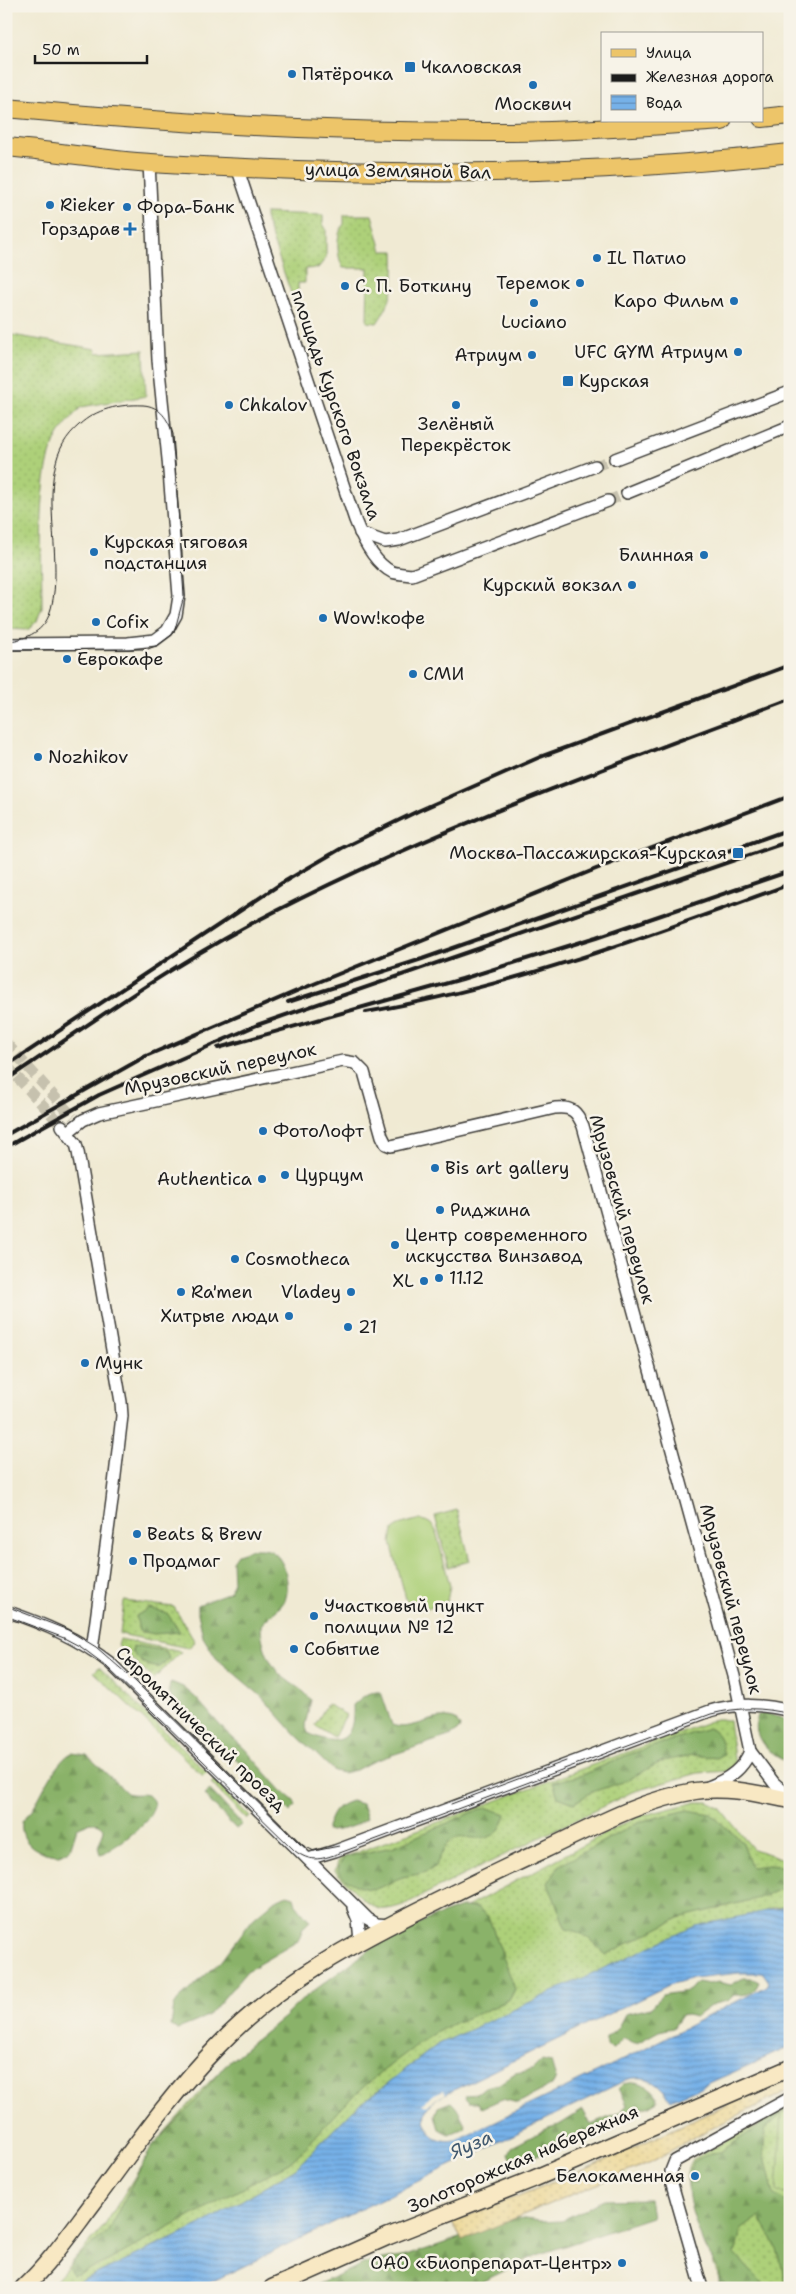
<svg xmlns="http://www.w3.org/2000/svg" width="796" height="2294" font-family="'Shantell Sans',sans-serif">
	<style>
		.grass { fill: url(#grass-dots); stroke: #64764a }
		.forest { fill: url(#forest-firs); stroke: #536742 }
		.sand { fill: url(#sand-dots); stroke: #857b5d }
		.pitch { fill: #add079; stroke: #64764a }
		.water { fill: url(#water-rules); stroke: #496682; fill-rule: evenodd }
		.pier { fill: #f0ead3 }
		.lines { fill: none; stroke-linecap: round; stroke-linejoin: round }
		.minor-tunnel { stroke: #c6c1ae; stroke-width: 11; stroke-dasharray: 11 5.5; stroke-linecap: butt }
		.minor-casing { stroke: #3c3b37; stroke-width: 14 }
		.secondary-casing { stroke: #3c3b37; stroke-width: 19 }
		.primary-casing { stroke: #3c3b37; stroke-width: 20 }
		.minor { stroke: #fff; stroke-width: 11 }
		.secondary { stroke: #f8e8c3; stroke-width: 16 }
		.primary { stroke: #edc569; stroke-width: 18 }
		.tram { stroke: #1c1c1c; stroke-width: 1 }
		.rail { stroke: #1c1c1c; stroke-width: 4 }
		.poi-dot { fill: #1f6fb2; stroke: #f7f3e8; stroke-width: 2 }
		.labels { text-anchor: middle; stroke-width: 5; stroke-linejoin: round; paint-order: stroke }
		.poi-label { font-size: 18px; fill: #1c1c1c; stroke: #f7f3e8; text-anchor: start }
		.street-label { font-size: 18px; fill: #1c1c1c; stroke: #f7f3e8 }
		.water-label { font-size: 19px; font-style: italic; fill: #40586e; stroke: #f7f3e8 }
	</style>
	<defs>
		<pattern id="grass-dots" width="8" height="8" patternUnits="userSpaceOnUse" patternTransform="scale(1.25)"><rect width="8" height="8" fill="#add079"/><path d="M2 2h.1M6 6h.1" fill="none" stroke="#94b268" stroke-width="1.8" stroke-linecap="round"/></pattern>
		<pattern id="forest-firs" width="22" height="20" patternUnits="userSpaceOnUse" patternTransform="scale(1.25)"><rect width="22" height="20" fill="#8ab269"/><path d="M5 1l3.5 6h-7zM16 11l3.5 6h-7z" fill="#76985a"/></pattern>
		<pattern id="sand-dots" width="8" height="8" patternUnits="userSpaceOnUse" patternTransform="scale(1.25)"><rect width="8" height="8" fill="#eeda9e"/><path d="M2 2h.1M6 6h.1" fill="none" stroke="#ccba88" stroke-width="1.8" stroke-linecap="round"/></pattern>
		<pattern id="water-rules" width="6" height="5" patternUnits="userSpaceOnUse" patternTransform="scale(1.25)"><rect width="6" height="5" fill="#76b1e8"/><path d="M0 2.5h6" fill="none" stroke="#608fbb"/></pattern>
	</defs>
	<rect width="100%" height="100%" fill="#f7f3e8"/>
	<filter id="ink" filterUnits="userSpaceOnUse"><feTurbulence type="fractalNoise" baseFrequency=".02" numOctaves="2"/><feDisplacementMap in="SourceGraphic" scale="10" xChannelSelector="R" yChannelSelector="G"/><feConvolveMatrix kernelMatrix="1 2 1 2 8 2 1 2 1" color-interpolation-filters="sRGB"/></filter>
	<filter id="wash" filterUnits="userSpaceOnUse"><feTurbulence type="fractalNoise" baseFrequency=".0096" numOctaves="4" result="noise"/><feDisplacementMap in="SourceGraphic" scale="20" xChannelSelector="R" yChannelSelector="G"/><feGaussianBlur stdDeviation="1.12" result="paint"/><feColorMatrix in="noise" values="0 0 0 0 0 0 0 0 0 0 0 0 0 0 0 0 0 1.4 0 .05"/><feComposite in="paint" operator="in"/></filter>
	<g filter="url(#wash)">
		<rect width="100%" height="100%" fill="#f0ead3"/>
		<g class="grass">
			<path d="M 265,213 L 323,215 L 323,224 L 326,229 L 326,258 L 318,268 L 305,269 L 305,283 L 298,283 L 299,316 L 265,218 Z"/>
			<path d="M 344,215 L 372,215 L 382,251 L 394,251 C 395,282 395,297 377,323 L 367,322 L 368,268 L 343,268 C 337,257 335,234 344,224 Z"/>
			<path d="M 6,334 L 96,349 L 97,353 L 144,350 L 146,396 L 81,407 C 74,415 65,424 59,434 C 36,469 42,563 42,607 L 37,621 L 28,630 L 6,629 Z"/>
			<path d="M 457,1510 L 470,1561 L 448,1567 L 435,1516 Z"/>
			<path d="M 124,1601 L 174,1607 L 195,1642 L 188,1648 L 120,1634 Z"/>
			<path d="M 120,1639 L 181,1652 L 154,1679 L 118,1646 Z"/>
			<path d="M 99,1667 L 207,1772 L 203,1776 L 94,1672 Z"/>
			<path d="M 327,1704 L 346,1715 L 334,1737 L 315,1725 Z"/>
			<path d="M 716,1719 L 722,1719 L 729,1721 L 735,1765 L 728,1771 L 698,1773 L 632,1792 L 403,1905 C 396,1907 388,1910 380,1909 C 366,1906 346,1881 335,1871 L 339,1859 Z"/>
			<path d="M 214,1780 L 250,1817 L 247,1820 L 211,1783 Z"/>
			<path d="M 696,1802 L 708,1802 L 720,1808 L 753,1849 L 790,1861 L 790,1906 L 773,1908 L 551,1993 L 437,2045 L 352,2111 L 296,2168 L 201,2225 L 66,2288 L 52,2288 L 51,2286 L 105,2225 L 156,2142 L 210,2081 L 253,2042 L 386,1950 L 636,1817 Z"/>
			<path d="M 790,2107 L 790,2288 L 722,2288 L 690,2193 C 686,2180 685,2170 692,2159 Z"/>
		</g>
		<g class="forest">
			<path d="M 252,1549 C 261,1549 269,1548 275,1554 C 286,1562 291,1590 284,1602 C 278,1611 268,1616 261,1625 C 261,1644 270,1669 287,1680 C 296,1687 305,1691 311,1700 L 305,1725 L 308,1733 C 339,1748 355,1741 353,1705 C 362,1697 369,1691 381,1692 L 392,1725 C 413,1733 435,1711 456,1720 L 460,1727 L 459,1730 L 452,1735 L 371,1762 L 356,1770 L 343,1773 L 334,1771 L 295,1734 L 261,1696 L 216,1658 L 203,1637 L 198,1613 L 198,1605 L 229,1592 L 233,1585 L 232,1561 L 237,1554 Z"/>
			<path d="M 149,1608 L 167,1613 L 180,1632 L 154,1634 L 139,1631 L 136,1616 Z"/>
			<path d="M 138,1646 L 166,1651 L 169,1659 L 160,1667 C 147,1668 139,1661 132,1651 L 133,1647 Z"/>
			<path d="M 171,1682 L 183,1687 L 196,1698 L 225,1731 L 244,1748 L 281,1790 L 294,1801 L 296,1806 L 290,1812 L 245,1767 L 178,1707 C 172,1701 166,1690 171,1682 Z"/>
			<path d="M 766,1713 L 790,1721 L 790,1763 C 770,1756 750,1738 758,1715 Z"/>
			<path d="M 708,1728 C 721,1733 721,1743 724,1755 L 716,1758 L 693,1755 L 663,1761 L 623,1782 L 592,1792 L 574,1803 L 558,1797 L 553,1782 L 583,1775 L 627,1755 Z"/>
			<path d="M 72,1753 L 87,1755 L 127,1793 C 138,1797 148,1789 154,1803 C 155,1821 118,1845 104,1853 L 100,1854 L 98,1847 L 104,1830 C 98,1819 87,1823 77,1828 L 70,1850 L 59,1855 C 38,1854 19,1844 22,1821 C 25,1817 30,1813 33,1809 C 41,1795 57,1759 72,1753 Z"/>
			<path d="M 210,1790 L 242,1824 L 236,1829 L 204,1795 Z"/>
			<path d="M 351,1801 L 362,1804 L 367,1818 C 356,1827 339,1831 326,1831 C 331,1815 334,1806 351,1801 Z"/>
			<path d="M 488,1808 L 506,1814 C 501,1832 493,1840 474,1838 C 469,1838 462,1836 458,1837 C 444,1842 442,1856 435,1866 C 429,1874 411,1875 403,1877 C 394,1879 387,1886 378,1888 C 364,1892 346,1882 338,1871 L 340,1863 L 345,1857 L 392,1847 L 480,1809 Z"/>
			<path d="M 688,1810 L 711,1814 L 743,1843 L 751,1867 L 769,1865 L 790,1867 L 790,1885 L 763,1897 L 679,1918 L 605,1955 C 592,1941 585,1932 566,1929 L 548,1883 L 559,1866 L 638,1822 Z"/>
			<path d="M 287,1895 L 294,1897 L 296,1904 L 310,1921 L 303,1928 L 298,1941 L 247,1971 L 211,2013 L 198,2021 L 178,2029 L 171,2026 L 174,2006 L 178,2000 L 220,1962 L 253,1919 L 274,1901 Z"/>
			<path d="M 461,1907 L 475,1907 L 488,1916 L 515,1989 L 510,1999 C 487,2012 459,2019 437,2032 C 407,2051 363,2085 339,2110 C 322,2128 308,2147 289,2163 L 108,2261 L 78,2274 L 73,2275 L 69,2269 C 79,2252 96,2244 109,2229 L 152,2146 L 195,2102 L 224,2066 L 283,2018 L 304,1998 L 377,1944 L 431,1918 Z"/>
			<path d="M 743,1978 L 751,1978 L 759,1982 C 754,1995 745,1995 734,1995 L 728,2001 L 713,2004 L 695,2017 L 683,2014 L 673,2028 L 659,2031 L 637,2043 L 631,2043 L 624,2038 L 613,2049 L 606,2046 L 606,2038 L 617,2029 L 625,2014 L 651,2008 L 662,1995 L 687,1991 L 698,1982 L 709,1984 L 718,1982 L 731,1985 Z"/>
			<path d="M 542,2060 L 551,2062 L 556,2079 L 551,2086 L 518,2103 L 502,2099 L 482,2108 L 478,2102 L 469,2102 L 465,2098 L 466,2095 L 476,2094 L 485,2087 L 499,2084 L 515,2073 L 532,2070 Z"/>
			<path d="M 635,2082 C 644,2084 658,2090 658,2101 L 650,2106 L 619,2116 L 601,2127 L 589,2130 L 570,2139 L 554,2149 L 515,2165 L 509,2154 L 512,2147 L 548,2128 L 559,2125 L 583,2110 L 591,2125 L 619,2113 L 627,2105 L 619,2088 L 623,2084 Z"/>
			<path d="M 451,2102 C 458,2108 461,2116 465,2124 L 464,2128 L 450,2134 L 439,2129 L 435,2115 L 438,2107 Z"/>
			<path d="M 790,2105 L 790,2115 L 782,2114 L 765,2129 L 764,2151 L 774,2195 L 790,2204 L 790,2288 L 785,2288 C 781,2256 777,2244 759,2217 L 741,2230 L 735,2254 L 766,2288 L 718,2288 C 722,2270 716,2264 706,2250 C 703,2245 701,2237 699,2232 C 690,2208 683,2185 693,2161 L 711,2153 L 720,2152 Z"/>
			<path d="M 649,2199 L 652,2217 L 537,2255 L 469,2288 L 310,2288 L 365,2263 L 407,2256 L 517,2218 L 539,2221 L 562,2220 L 604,2200 Z"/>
		</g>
		<path class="sand" d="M 790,2076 L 790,2090 L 698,2135 L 651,2162 L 462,2240 L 452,2222 L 584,2170 Z"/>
		<g class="pitch">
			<path d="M 416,1520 C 426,1520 431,1522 436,1531 L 450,1586 L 447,1601 C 433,1608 415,1615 406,1599 L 391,1543 L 393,1530 L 402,1524 Z"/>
			<path d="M 782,2113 L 790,2113 L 790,2193 L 777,2192 Z"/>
		</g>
		<path class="water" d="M 790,1906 L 790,2047 L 671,2100 C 659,2083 647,2073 626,2080 L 199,2288 L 66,2288 L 201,2225 L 296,2168 L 352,2111 L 437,2045 L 695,1926 ZM 739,1973 L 763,1973 L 769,1982 L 767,1986 L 598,2072 L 456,2140 C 428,2145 415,2118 435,2099 L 669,1985 L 693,1978 Z"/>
		<path class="pier" d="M 444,2090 L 446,2094 L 435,2099 L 427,2106 L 423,2104 L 432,2095 Z"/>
	</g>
	<g filter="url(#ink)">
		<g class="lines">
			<g class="minor-tunnel">
				<path d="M 595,466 L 615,459"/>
				<path d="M 608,501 L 627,493"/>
				<path d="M 6,1043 L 73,1117"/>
				<path d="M 6,1065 L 62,1126"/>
			</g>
			<g class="minor-casing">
				<g id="minor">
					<path d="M 237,167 L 355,520 C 362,538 374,563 392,572 C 398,574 406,574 412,575 L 608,501"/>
					<path d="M 615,459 L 790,392"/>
					<path d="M 627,493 L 790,426"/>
					<path d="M 360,533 L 385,542 L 399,540 L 595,466"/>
					<path d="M 6,644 L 128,643 L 155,640 L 167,631 L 176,615 L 179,596 L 168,459 L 158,360 L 149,162"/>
					<path d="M 62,1126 L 76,1144 L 78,1152 L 121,1402 L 122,1416 L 112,1501 L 92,1650"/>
					<path d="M 68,1132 L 83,1120 L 99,1113 L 343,1061 L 355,1063 L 364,1072 L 382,1136 L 386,1144 L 391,1146 L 555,1108 C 572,1106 577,1112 583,1126 L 734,1676 L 750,1751 L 774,1783 L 790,1797"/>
					<path d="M 6,1611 C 44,1624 78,1638 110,1663 L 368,1919 L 377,1924 L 389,1925"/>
					<path d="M 708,1787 C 727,1780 743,1770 750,1751"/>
					<path d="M 308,1859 L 335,1851 L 710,1711 C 738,1703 762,1704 790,1711"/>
					<path d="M 353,1908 L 358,1920 L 360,1941"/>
					<path d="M 702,2288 L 672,2184 L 671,2171 L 675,2161 L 790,2098"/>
				</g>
			</g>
			<g class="secondary-casing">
				<g id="secondary">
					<path d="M 23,2288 C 50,2263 71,2232 93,2203 C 133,2149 171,2094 218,2046 C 280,1981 357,1941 436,1902 C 472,1884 508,1866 544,1850 C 593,1827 641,1800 695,1791 C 727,1786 759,1794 790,1800"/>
					<path d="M 272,2288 L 389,2236 L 533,2179 L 790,2068"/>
				</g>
			</g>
			<g class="primary-casing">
				<g id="primary">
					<path d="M 6,108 C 174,124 343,133 511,132 C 582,131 652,126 722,121"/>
					<path d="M 762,118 L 790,115"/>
					<path d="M 6,147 C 55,151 103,160 151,163 C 365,176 577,178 790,153"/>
				</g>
			</g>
			<use href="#minor" class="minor"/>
			<use href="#secondary" class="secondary"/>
			<use href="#primary" class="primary"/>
			<g class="tram">
				<path d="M 6,641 C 23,641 43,632 49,615 C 64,574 45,511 55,467 C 58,450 66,436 79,425 C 96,409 119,404 143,405 C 160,406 168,419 173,434 L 184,596 L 174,633 L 158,645 L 148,649 L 6,650"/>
				<path d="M 6,1606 L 68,1630 L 96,1647 L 135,1681 L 300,1844 L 314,1851 L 339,1846"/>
				<path d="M 6,1616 L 64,1638 L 81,1647 L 105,1665 L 295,1851 C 310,1862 320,1860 337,1854 L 711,1714 C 739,1707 762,1707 790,1714"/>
				<path d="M 451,1804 L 566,1761"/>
			</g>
			<g class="rail">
				<path d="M 288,1002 L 422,959 L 790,829"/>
				<path d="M 366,1012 C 512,987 651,935 790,884"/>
				<path d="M 218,1048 L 462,979 L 597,937 L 790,871"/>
				<path d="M 6,1066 L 282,883 L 342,848 L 418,811 L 540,757 L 790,665"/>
				<path d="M 6,1080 C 85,1027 163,971 247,926 C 420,834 606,768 790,699"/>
				<path d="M 6,1135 L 146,1056 L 299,990 L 596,869 L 790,796"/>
				<path d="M 6,1147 L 99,1095 L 257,1025 L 790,841"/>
			</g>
		</g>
	</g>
	<g class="poi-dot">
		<rect x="404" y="61" width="12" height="12" rx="2.5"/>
		<circle cx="292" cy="74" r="5"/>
		<circle cx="533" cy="85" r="5"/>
		<circle cx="50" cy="205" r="5"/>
		<circle cx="127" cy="207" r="5"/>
		<path d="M127.5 221.5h5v5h5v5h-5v5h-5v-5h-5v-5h5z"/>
		<circle cx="597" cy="258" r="5"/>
		<circle cx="580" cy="283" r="5"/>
		<circle cx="345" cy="286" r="5"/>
		<circle cx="734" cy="301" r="5"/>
		<circle cx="534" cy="303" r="5"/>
		<circle cx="738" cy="352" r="5"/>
		<circle cx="532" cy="355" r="5"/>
		<rect x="562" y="375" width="12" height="12" rx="2.5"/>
		<circle cx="229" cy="405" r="5"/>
		<circle cx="456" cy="405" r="5"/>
		<circle cx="94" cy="552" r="5"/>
		<circle cx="704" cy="555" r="5"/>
		<circle cx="632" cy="585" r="5"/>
		<circle cx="323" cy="618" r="5"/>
		<circle cx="96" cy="622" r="5"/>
		<circle cx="67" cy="659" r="5"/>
		<circle cx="413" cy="674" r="5"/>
		<circle cx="38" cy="757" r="5"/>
		<rect x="732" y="847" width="12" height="12" rx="2.5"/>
		<circle cx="263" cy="1131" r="5"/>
		<circle cx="435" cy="1168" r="5"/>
		<circle cx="285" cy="1175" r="5"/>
		<circle cx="262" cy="1179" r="5"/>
		<circle cx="440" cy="1210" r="5"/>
		<circle cx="395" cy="1245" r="5"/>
		<circle cx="235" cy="1259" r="5"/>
		<circle cx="439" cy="1278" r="5"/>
		<circle cx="424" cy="1281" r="5"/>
		<circle cx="181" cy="1292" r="5"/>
		<circle cx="351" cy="1292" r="5"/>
		<circle cx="289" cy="1316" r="5"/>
		<circle cx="348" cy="1327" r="5"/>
		<circle cx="85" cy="1363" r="5"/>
		<circle cx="137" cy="1534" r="5"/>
		<circle cx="133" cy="1561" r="5"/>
		<circle cx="314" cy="1616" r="5"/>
		<circle cx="294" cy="1649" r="5"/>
		<circle cx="695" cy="2176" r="5"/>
		<circle cx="622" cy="2263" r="5"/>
	</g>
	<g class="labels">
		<g class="poi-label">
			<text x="421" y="73">Чкаловская</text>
			<text x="302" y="80">Пятёрочка</text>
			<text x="533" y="110" text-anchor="middle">Москвич</text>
			<text x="60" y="211">Rieker</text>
			<text x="137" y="213">Фора-Банк</text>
			<text x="120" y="235" text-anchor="end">Горздрав</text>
			<text x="607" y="264">IL Патио</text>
			<text x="570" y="289" text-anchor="end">Теремок</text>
			<text x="355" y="292">С. П. Боткину</text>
			<text x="724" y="307" text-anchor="end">Каро Фильм</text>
			<text x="534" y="328" text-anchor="middle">Luciano</text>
			<text x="728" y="358" text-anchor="end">UFC GYM Атриум</text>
			<text x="522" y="361" text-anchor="end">Атриум</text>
			<text x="579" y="387">Курская</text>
			<text x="239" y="411">Chkalov</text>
			<text x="456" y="430" text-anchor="middle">Зелёный<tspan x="456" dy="21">Перекрёсток</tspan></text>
			<text x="104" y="548">Курская тяговая<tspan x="104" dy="21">подстанция</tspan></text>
			<text x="694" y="561" text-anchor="end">Блинная</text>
			<text x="622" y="591" text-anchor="end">Курский вокзал</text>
			<text x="333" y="624">Wow!кофе</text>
			<text x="106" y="628">Cofix</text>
			<text x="77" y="665">Еврокафе</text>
			<text x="423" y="680">СМИ</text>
			<text x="48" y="763">Nozhikov</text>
			<text x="727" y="859" text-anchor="end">Москва-Пассажирская-Курская</text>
			<text x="273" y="1137">ФотоЛофт</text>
			<text x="445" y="1174">Bis art gallery</text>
			<text x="295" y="1181">Цурцум</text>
			<text x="252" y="1185" text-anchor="end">Authentica</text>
			<text x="450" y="1216">Риджина</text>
			<text x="405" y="1241">Центр современного<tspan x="405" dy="21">искусства Винзавод</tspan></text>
			<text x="245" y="1265">Cosmotheca</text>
			<text x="449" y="1284">11.12</text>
			<text x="414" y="1287" text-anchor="end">XL</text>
			<text x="191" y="1298">Ra'men</text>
			<text x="341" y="1298" text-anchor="end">Vladey</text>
			<text x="279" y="1322" text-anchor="end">Хитрые люди</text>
			<text x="358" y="1333">21</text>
			<text x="95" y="1369">Мунк</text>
			<text x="147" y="1540">Beats &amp; Brew</text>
			<text x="143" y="1567">Продмаг</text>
			<text x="324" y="1612">Участковый пункт<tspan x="324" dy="21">полиции № 12</tspan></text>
			<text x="304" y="1655">Событие</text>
			<text x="685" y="2182" text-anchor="end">Белокаменная</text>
			<text x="612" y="2269" text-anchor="end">ОАО «Биопрепарат-Центр»</text>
		</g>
		<g class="street-label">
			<text transform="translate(398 171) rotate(1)" y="6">улица Земляной Вал</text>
			<text transform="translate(336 405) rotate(71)" y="6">площадь Курского Вокзала</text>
			<text transform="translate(220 1069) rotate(-12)" y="6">Мрузовский переулок</text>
			<text transform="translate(622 1209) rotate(74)" y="6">Мрузовский переулок</text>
			<text transform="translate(731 1599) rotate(75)" y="6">Мрузовский переулок</text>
			<text transform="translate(201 1729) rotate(44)" y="6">Сыромятнический проезд</text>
			<text transform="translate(523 2159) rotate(-23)" y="6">Золоторожская набережная</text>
		</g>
		<g class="water-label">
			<text transform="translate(471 2144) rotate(-24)" y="7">Яуза</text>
		</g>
	</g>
	<rect width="796" height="2294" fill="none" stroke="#f7f3e8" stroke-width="25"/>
	<rect x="601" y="32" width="162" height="90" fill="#f7f3e8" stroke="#9f9d96"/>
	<rect x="611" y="49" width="25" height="8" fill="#edc569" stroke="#9f9d96"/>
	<text x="646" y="58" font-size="15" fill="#1c1c1c">Улица</text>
	<rect x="611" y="74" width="25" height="8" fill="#1c1c1c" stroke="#9f9d96"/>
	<text x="646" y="82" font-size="15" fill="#1c1c1c">Железная дорога</text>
	<rect x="611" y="95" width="25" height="15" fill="url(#water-rules)" stroke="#9f9d96"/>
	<text x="646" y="108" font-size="15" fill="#1c1c1c">Вода</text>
	<path d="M35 55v8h112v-8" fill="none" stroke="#1c1c1c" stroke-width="2.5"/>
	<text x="42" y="55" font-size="15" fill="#1c1c1c" stroke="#f7f3e8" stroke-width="4" paint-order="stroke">50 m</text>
</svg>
